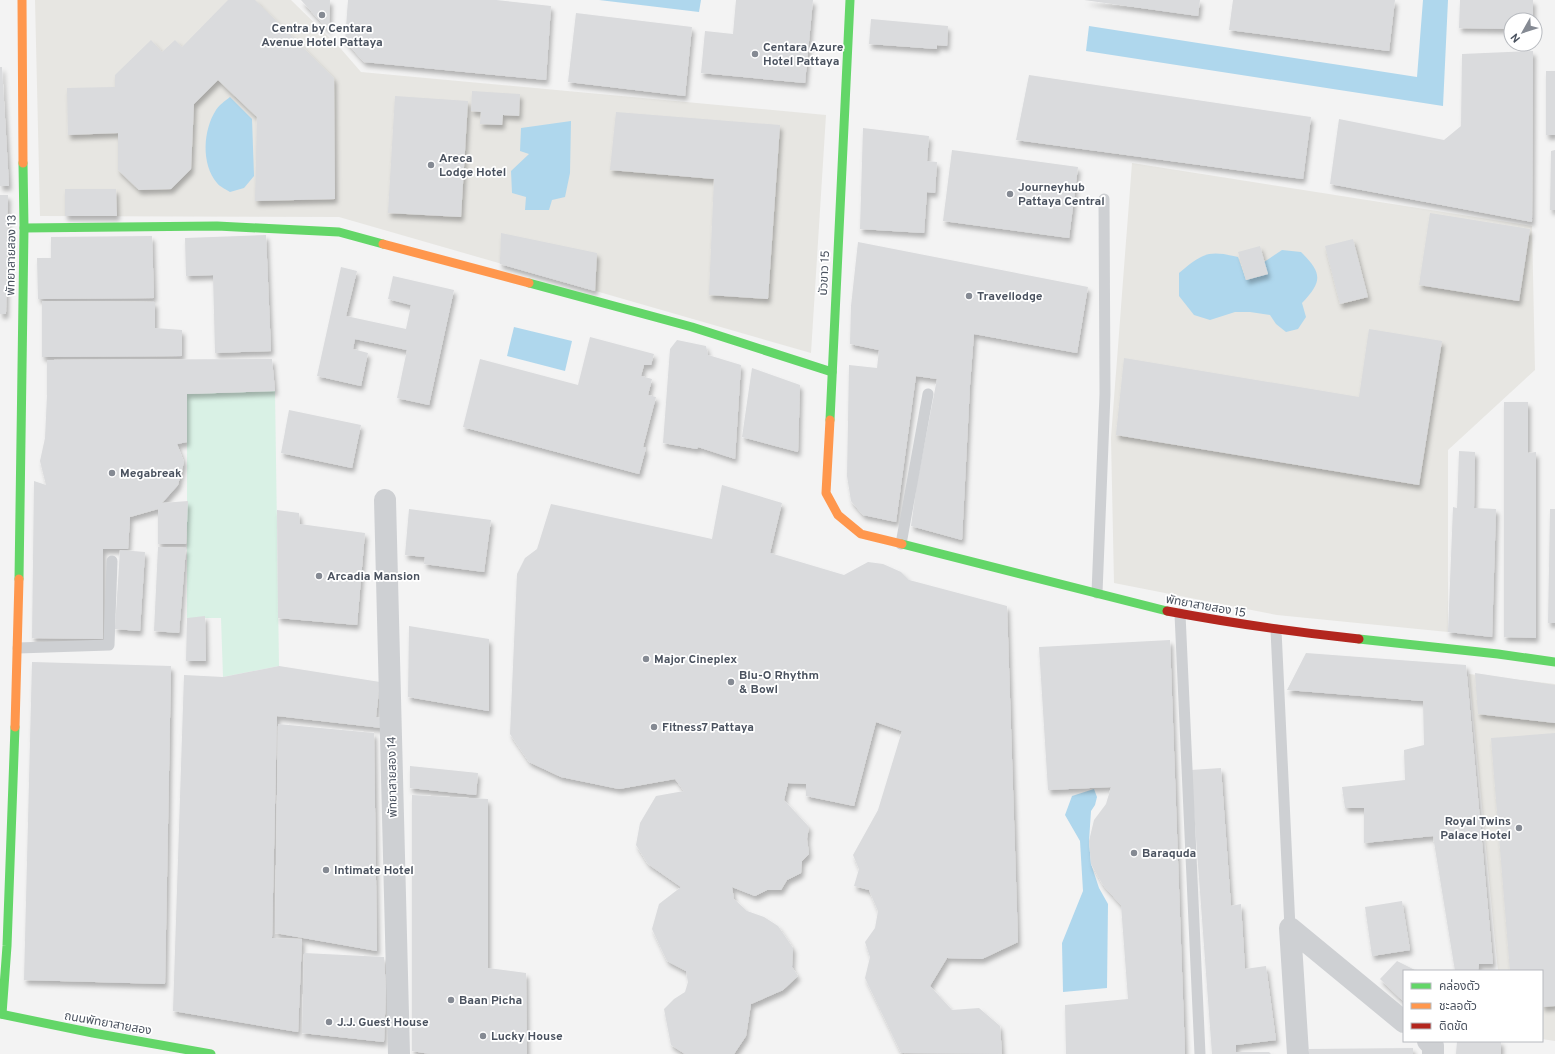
<svg xmlns="http://www.w3.org/2000/svg" width="1555" height="1054" font-family="Overpass,'Noto Sans Thai',sans-serif">
	<style>
		.commercial { fill: #e7e6e2 }
		.green { fill: #d9f1e5 }
		.water { fill: #afd7ed }
		.building { fill: #dadbdd; filter: url(#shadow) }
		.lines { fill: none; stroke-linecap: round; stroke-linejoin: round }
		.lane { stroke: #ced0d3; stroke-width: 11 }
		.street { stroke: #ced0d3; stroke-width: 22 }
		.fast { stroke: #63d668; stroke-width: 9 }
		.slow { stroke: #ff974d; stroke-width: 9 }
		.jam { stroke: #b3261e; stroke-width: 9 }
		.poi-dot { fill: #858a93; stroke: #fff; stroke-width: 1.5 }
		.labels { text-anchor: middle; stroke-width: 3.5; stroke-linejoin: round; paint-order: stroke }
		.poi-label { font-size: 12px; font-weight: bold; fill: #4a525f; stroke: #fff; text-anchor: start }
		.street-label { font-size: 12px; fill: #4a525f; stroke: #fff }
	</style>
	<defs>
		<filter id="shadow"><feDropShadow dx="2.5" dy="4.5" stdDeviation="2" flood-color="#0004"/></filter>
	</defs>
	<rect width="100%" height="100%" fill="#f3f3f3"/>
	<g class="commercial">
		<path d="M 35,0 L 291,0 L 341,49 L 361,72 L 826,115 L 811,353 L 339,217 L 40,216 Z"/>
		<path d="M 1132,163 L 1532,226 L 1535,370 L 1448,450 L 1448,632 L 1277,615 L 1114,583 L 1111,438 Z"/>
		<path d="M 1469,674 L 1555,684 L 1555,1041 L 1542,1039 L 1542,971 L 1498,971 Z"/>
	</g>
	<path class="green" d="M 275,391 L 279,666 L 223,677 L 221,618 L 187,618 L 187,394 Z"/>
	<g class="water">
		<path d="M 599,0 L 701,0 L 699,12 Z"/>
		<path d="M 1423,0 L 1448,0 L 1443,106 L 1086,51 L 1089,26 L 1417,77 Z"/>
		<path d="M 230,97 L 252,119 L 254,176 L 244,188 L 230,192 C 226,189 220,187 217,183 C 201,164 203,130 216,110 C 219,105 225,101 230,97 Z"/>
		<path d="M 571,121 L 570,173 L 565,197 L 552,200 L 549,210 L 525,210 L 526,197 L 512,193 L 511,171 L 529,154 L 520,151 L 521,128 Z"/>
		<path d="M 1282,250 L 1301,252 C 1322,273 1323,281 1302,303 L 1306,317 L 1298,329 L 1286,332 L 1276,324 L 1270,315 L 1250,312 L 1235,312 L 1210,320 L 1194,315 L 1179,296 L 1179,273 C 1203,253 1208,250 1238,257 L 1246,280 L 1268,274 L 1264,262 Z"/>
		<path d="M 514,327 L 572,341 L 565,371 L 507,356 Z"/>
		<path d="M 1094,789 L 1097,797 L 1095,805 L 1091,811 L 1089,841 L 1091,864 L 1099,888 L 1108,904 L 1107,988 L 1063,992 L 1062,943 L 1083,891 L 1080,841 L 1065,815 L 1072,796 Z"/>
	</g>
	<g class="building">
		<path d="M 228,0 L 255,0 L 334,78 L 335,199 L 255,201 L 257,117 L 218,80 L 194,104 L 191,169 L 171,189 L 139,190 L 118,170 L 118,133 L 68,135 L 67,88 L 115,87 L 115,75 L 151,40 L 162,52 L 175,40 L 182,47 Z"/>
		<path d="M 301,0 L 330,0 L 329,31 Z"/>
		<path d="M 348,0 L 496,0 L 551,6 L 546,80 L 364,62 L 345,41 Z"/>
		<path d="M 736,0 L 813,0 L 805,83 L 701,73 L 705,31 L 733,34 Z"/>
		<path d="M 1084,0 L 1200,0 L 1198,16 Z"/>
		<path d="M 1233,0 L 1395,0 L 1389,51 L 1229,30 Z"/>
		<path d="M 1460,0 L 1533,0 L 1533,20 L 1511,20 L 1511,29 L 1459,28 Z"/>
		<path d="M 576,13 L 692,27 L 685,96 L 568,82 Z"/>
		<path d="M 871,19 L 948,26 L 947,46 L 937,45 L 937,49 L 869,44 Z"/>
		<path d="M 1533,51 L 1532,222 L 1330,184 L 1339,119 L 1444,140 L 1461,126 L 1462,54 Z"/>
		<path d="M 0,67 L 2,67 L 9,186 L 0,186 Z"/>
		<rect x="1546" y="71" width="9" height="64"/>
		<path d="M 1029,75 L 1311,117 L 1303,179 L 1016,140 Z"/>
		<path d="M 472,91 L 520,94 L 519,116 L 503,115 L 502,125 L 480,124 L 481,112 L 471,111 Z"/>
		<path d="M 395,96 L 468,101 L 461,217 L 388,213 Z"/>
		<path d="M 616,112 L 780,125 L 768,299 L 709,295 L 714,179 L 610,170 Z"/>
		<path d="M 863,128 L 929,136 L 927,161 L 937,162 L 935,193 L 927,192 L 924,233 L 860,229 Z"/>
		<path d="M 952,150 L 1078,167 L 1069,238 L 943,221 Z"/>
		<path d="M 1555,150 L 1555,210 L 1550,210 L 1551,151 Z"/>
		<path d="M 65,189 L 116,189 L 117,216 L 65,216 Z"/>
		<path d="M 0,195 L 8,195 L 6,314 L 0,314 Z"/>
		<path d="M 1430,213 L 1530,229 L 1519,301 L 1419,285 Z"/>
		<path d="M 501,233 L 597,253 L 595,291 L 500,264 Z"/>
		<path d="M 266,235 L 271,351 L 215,353 L 213,275 L 186,276 L 185,238 Z"/>
		<path d="M 152,236 L 154,298 L 38,299 L 37,258 L 51,258 L 51,237 Z"/>
		<path d="M 1353,239 L 1368,297 L 1340,304 L 1325,246 Z"/>
		<path d="M 858,242 L 1088,287 L 1077,353 L 974,334 L 970,385 L 962,540 L 911,526 L 917,483 L 937,379 L 916,376 L 896,522 L 863,515 L 851,501 L 847,476 L 849,365 L 877,368 L 879,350 L 850,344 L 851,306 Z"/>
		<path d="M 1260,246 L 1268,274 L 1246,280 L 1238,252 Z"/>
		<path d="M 341,267 L 357,271 L 346,316 L 406,329 L 411,305 L 388,299 L 393,276 L 454,290 L 429,405 L 397,398 L 407,350 L 355,339 L 353,349 L 368,353 L 361,386 L 317,376 Z"/>
		<path d="M 42,301 L 155,302 L 155,328 L 182,330 L 182,356 L 42,357 Z"/>
		<path d="M 1369,329 L 1442,341 L 1419,485 L 1116,435 L 1124,358 L 1359,397 Z"/>
		<path d="M 590,337 L 654,354 L 651,365 L 644,365 L 641,376 L 652,379 L 648,395 L 656,397 L 643,447 L 646,448 L 639,474 L 463,427 L 480,359 L 578,385 Z"/>
		<path d="M 677,340 L 706,346 L 708,355 L 741,365 L 735,459 L 698,447 L 697,449 L 663,443 L 670,349 Z"/>
		<path d="M 272,359 L 275,391 L 187,394 L 187,442 L 177,444 L 184,462 L 178,485 L 162,503 L 188,501 L 186,544 L 158,544 L 158,509 L 130,517 L 128,549 L 103,549 L 103,639 L 32,638 L 34,481 L 46,485 L 40,461 L 45,438 L 47,395 L 47,360 Z"/>
		<path d="M 752,368 L 800,385 L 798,452 L 742,437 Z"/>
		<path d="M 1504,402 L 1528,402 L 1528,453 L 1536,452 L 1536,638 L 1504,637 Z"/>
		<path d="M 289,410 L 361,425 L 352,468 L 281,453 Z"/>
		<path d="M 1459,451 L 1475,452 L 1474,508 L 1496,509 L 1492,637 L 1448,632 L 1453,507 L 1457,508 Z"/>
		<path d="M 722,485 L 782,503 L 770,553 L 844,575 L 868,562 L 883,564 L 901,572 L 909,580 L 1007,606 L 1018,942 L 982,959 L 947,958 L 930,986 L 952,1010 L 979,1008 L 1000,1026 L 1002,1054 L 901,1053 L 865,978 L 870,957 L 865,942 L 875,928 L 878,911 L 869,890 L 854,886 L 859,869 L 853,855 L 878,810 L 902,731 L 876,722 L 854,806 L 806,796 L 806,784 L 788,783 L 784,800 L 809,827 L 807,839 L 809,854 L 802,861 L 801,873 L 787,880 L 781,890 L 767,890 L 755,896 L 732,887 L 734,899 L 747,911 L 764,917 L 778,926 L 793,948 L 792,967 L 798,976 L 783,990 L 751,1004 L 746,1036 L 734,1054 L 685,1054 L 671,1045 L 664,1009 L 674,999 L 685,992 L 688,982 L 686,971 L 667,961 L 652,929 L 659,904 L 681,887 L 648,864 L 636,845 L 640,823 L 656,796 L 684,791 L 675,779 L 619,789 L 561,777 L 529,762 L 510,734 L 517,574 L 525,558 L 537,549 L 551,504 L 712,539 Z"/>
		<path d="M 409,509 L 491,520 L 484,572 L 424,564 L 425,557 L 405,555 Z"/>
		<path d="M 1550,509 L 1555,509 L 1555,623 L 1548,623 Z"/>
		<path d="M 277,510 L 299,513 L 300,524 L 365,533 L 357,625 L 278,618 Z"/>
		<path d="M 158,547 L 186,548 L 179,633 L 154,631 Z"/>
		<path d="M 120,550 L 145,552 L 140,631 L 115,629 Z"/>
		<path d="M 205,616 L 206,661 L 186,661 L 187,618 Z"/>
		<path d="M 409,626 L 489,639 L 489,711 L 408,697 Z"/>
		<path d="M 1170,640 L 1185,1054 L 1066,1054 L 1065,1005 L 1128,999 L 1121,905 L 1103,885 L 1091,864 L 1089,841 L 1094,820 L 1106,804 L 1111,787 L 1048,790 L 1039,647 Z"/>
		<path d="M 1306,653 L 1466,665 L 1493,964 L 1479,964 L 1478,971 L 1455,971 L 1433,836 L 1364,843 L 1364,808 L 1345,808 L 1342,787 L 1405,780 L 1404,750 L 1424,745 L 1423,701 L 1287,690 Z"/>
		<path d="M 32,662 L 171,666 L 165,984 L 24,980 Z"/>
		<path d="M 279,666 L 380,682 L 376,717 L 383,718 L 382,728 L 277,716 L 272,938 L 302,939 L 298,1032 L 173,1011 L 184,675 L 223,677 Z"/>
		<path d="M 1475,673 L 1555,685 L 1555,723 L 1478,714 Z"/>
		<path d="M 278,724 L 374,733 L 377,951 L 275,933 Z"/>
		<path d="M 1555,733 L 1555,1006 L 1542,1007 L 1542,971 L 1510,971 L 1491,738 Z"/>
		<path d="M 410,766 L 478,773 L 476,795 L 410,788 Z"/>
		<path d="M 1221,768 L 1231,906 L 1241,904 L 1245,969 L 1266,966 L 1276,1040 L 1236,1045 L 1236,1052 L 1269,1052 L 1271,1054 L 1212,1054 L 1191,770 Z"/>
		<path d="M 412,795 L 488,799 L 488,968 L 526,973 L 527,1054 L 430,1054 L 412,1051 Z"/>
		<path d="M 1402,901 L 1410,950 L 1372,956 L 1365,907 Z"/>
		<path d="M 304,953 L 384,957 L 386,990 L 384,1042 L 302,1033 Z"/>
		<path d="M 1397,961 L 1417,971 L 1404,971 L 1404,1002 L 1380,979 Z"/>
		<path d="M 1457,1041 L 1501,1041 L 1501,1054 L 1456,1054 Z"/>
		<path d="M 1413,1048 L 1413,1054 L 1309,1054 L 1309,1049 Z"/>
	</g>
	<g class="lines">
		<g class="lane">
			<path d="M 901,544 L 928,394"/>
			<path d="M 1097,593 L 1105,394 L 1104,199"/>
			<path d="M 1180,614 L 1200,1054"/>
			<path d="M 1276,630 L 1290,928"/>
			<path d="M 18,648 L 109,645 L 112,561"/>
		</g>
		<g class="street">
			<path d="M 385,500 L 399,1054"/>
			<path d="M 1428,1041 L 1433,1046 L 1433,1054"/>
			<path d="M 1298,1054 L 1290,928 L 1404,1022"/>
		</g>
		<g class="fast">
			<path d="M 24,228 L 217,226 L 339,232 L 383,244"/>
			<path d="M 529,283 L 692,327 L 832,372"/>
			<path d="M 830,420 L 850,0"/>
			<path d="M 902,544 L 1167,611"/>
			<path d="M 19,579 L 24,228 L 23,163"/>
			<path d="M 1359,639 L 1498,654 L 1555,662"/>
			<path d="M 0,1014 L 93,1033 L 211,1054"/>
			<path d="M 2,1014 L 7,946 L 15,727"/>
		</g>
		<g class="slow">
			<path d="M 22,0 L 23,163"/>
			<path d="M 383,244 L 529,283"/>
			<path d="M 830,420 L 826,493 L 838,515 L 861,534 L 902,544"/>
			<path d="M 15,727 L 19,579"/>
		</g>
		<path class="jam" d="M 1167,611 C 1230,623 1294,632 1359,639"/>
	</g>
	<g class="poi-dot">
		<circle cx="322" cy="15" r="4"/>
		<circle cx="755" cy="54" r="4"/>
		<circle cx="431" cy="165" r="4"/>
		<circle cx="1010" cy="194" r="4"/>
		<circle cx="969" cy="296" r="4"/>
		<circle cx="112" cy="473" r="4"/>
		<circle cx="319" cy="576" r="4"/>
		<circle cx="646" cy="659" r="4"/>
		<circle cx="731" cy="682" r="4"/>
		<circle cx="654" cy="727" r="4"/>
		<circle cx="1519" cy="828" r="4"/>
		<circle cx="1134" cy="853" r="4"/>
		<circle cx="326" cy="870" r="4"/>
		<circle cx="451" cy="1000" r="4"/>
		<circle cx="329" cy="1022" r="4"/>
		<circle cx="483" cy="1036" r="4"/>
	</g>
	<g class="labels">
		<g class="poi-label">
			<text x="322" y="32" text-anchor="middle">Centra by Centara<tspan x="322" dy="14">Avenue Hotel Pattaya</tspan></text>
			<text x="763" y="51">Centara Azure<tspan x="763" dy="14">Hotel Pattaya</tspan></text>
			<text x="439" y="162">Areca<tspan x="439" dy="14">Lodge Hotel</tspan></text>
			<text x="1018" y="191">Journeyhub<tspan x="1018" dy="14">Pattaya Central</tspan></text>
			<text x="977" y="300">Travellodge</text>
			<text x="120" y="477">Megabreak</text>
			<text x="327" y="580">Arcadia Mansion</text>
			<text x="654" y="663">Major Cineplex</text>
			<text x="739" y="679">Blu-O Rhythm<tspan x="739" dy="14">&amp; Bowl</tspan></text>
			<text x="662" y="731">Fitness7 Pattaya</text>
			<text x="1511" y="825" text-anchor="end">Royal Twins<tspan x="1511" dy="14">Palace Hotel</tspan></text>
			<text x="1142" y="857">Baraquda</text>
			<text x="334" y="874">Intimate Hotel</text>
			<text x="459" y="1004">Baan Picha</text>
			<text x="337" y="1026">J.J. Guest House</text>
			<text x="491" y="1040">Lucky House</text>
		</g>
		<g class="street-label">
			<text transform="translate(11 255) rotate(-89)" y="4">พัทยาสายสอง 13</text>
			<text transform="translate(824 273) rotate(-87)" y="4">บัวขาว 15</text>
			<text transform="translate(1206 606) rotate(10)" y="4">พัทยาสายสอง 15</text>
			<text transform="translate(392 777) rotate(-91)" y="4">พัทยาสายสอง 14</text>
			<text transform="translate(108 1023) rotate(10)" y="4">ถนนพัทยาสายสอง</text>
		</g>
	</g>
	<rect x="1403" y="970" width="140" height="72" fill="#ffffff" stroke="#b7babf"/>
	<rect x="1411" y="983" width="20" height="6" fill="#63d668" stroke="#b7babf"/>
	<text x="1439" y="990" font-size="12" fill="#4a525f">คล่องตัว</text>
	<rect x="1411" y="1003" width="20" height="6" fill="#ff974d" stroke="#b7babf"/>
	<text x="1439" y="1010" font-size="12" fill="#4a525f">ชะลอตัว</text>
	<rect x="1411" y="1023" width="20" height="6" fill="#b3261e" stroke="#b7babf"/>
	<text x="1439" y="1030" font-size="12" fill="#4a525f">ติดขัด</text>
	<g transform="translate(1523 32) rotate(231)"><circle r="19" fill="#ffffff" stroke="#b7babf"/>
	<path d="M0-3L7 15L0 10L-7 15Z" fill="#858a93"/>
	<text y="-6" font-size="11" font-weight="bold" text-anchor="middle" fill="#4a525f">N</text>
	</g>
</svg>
